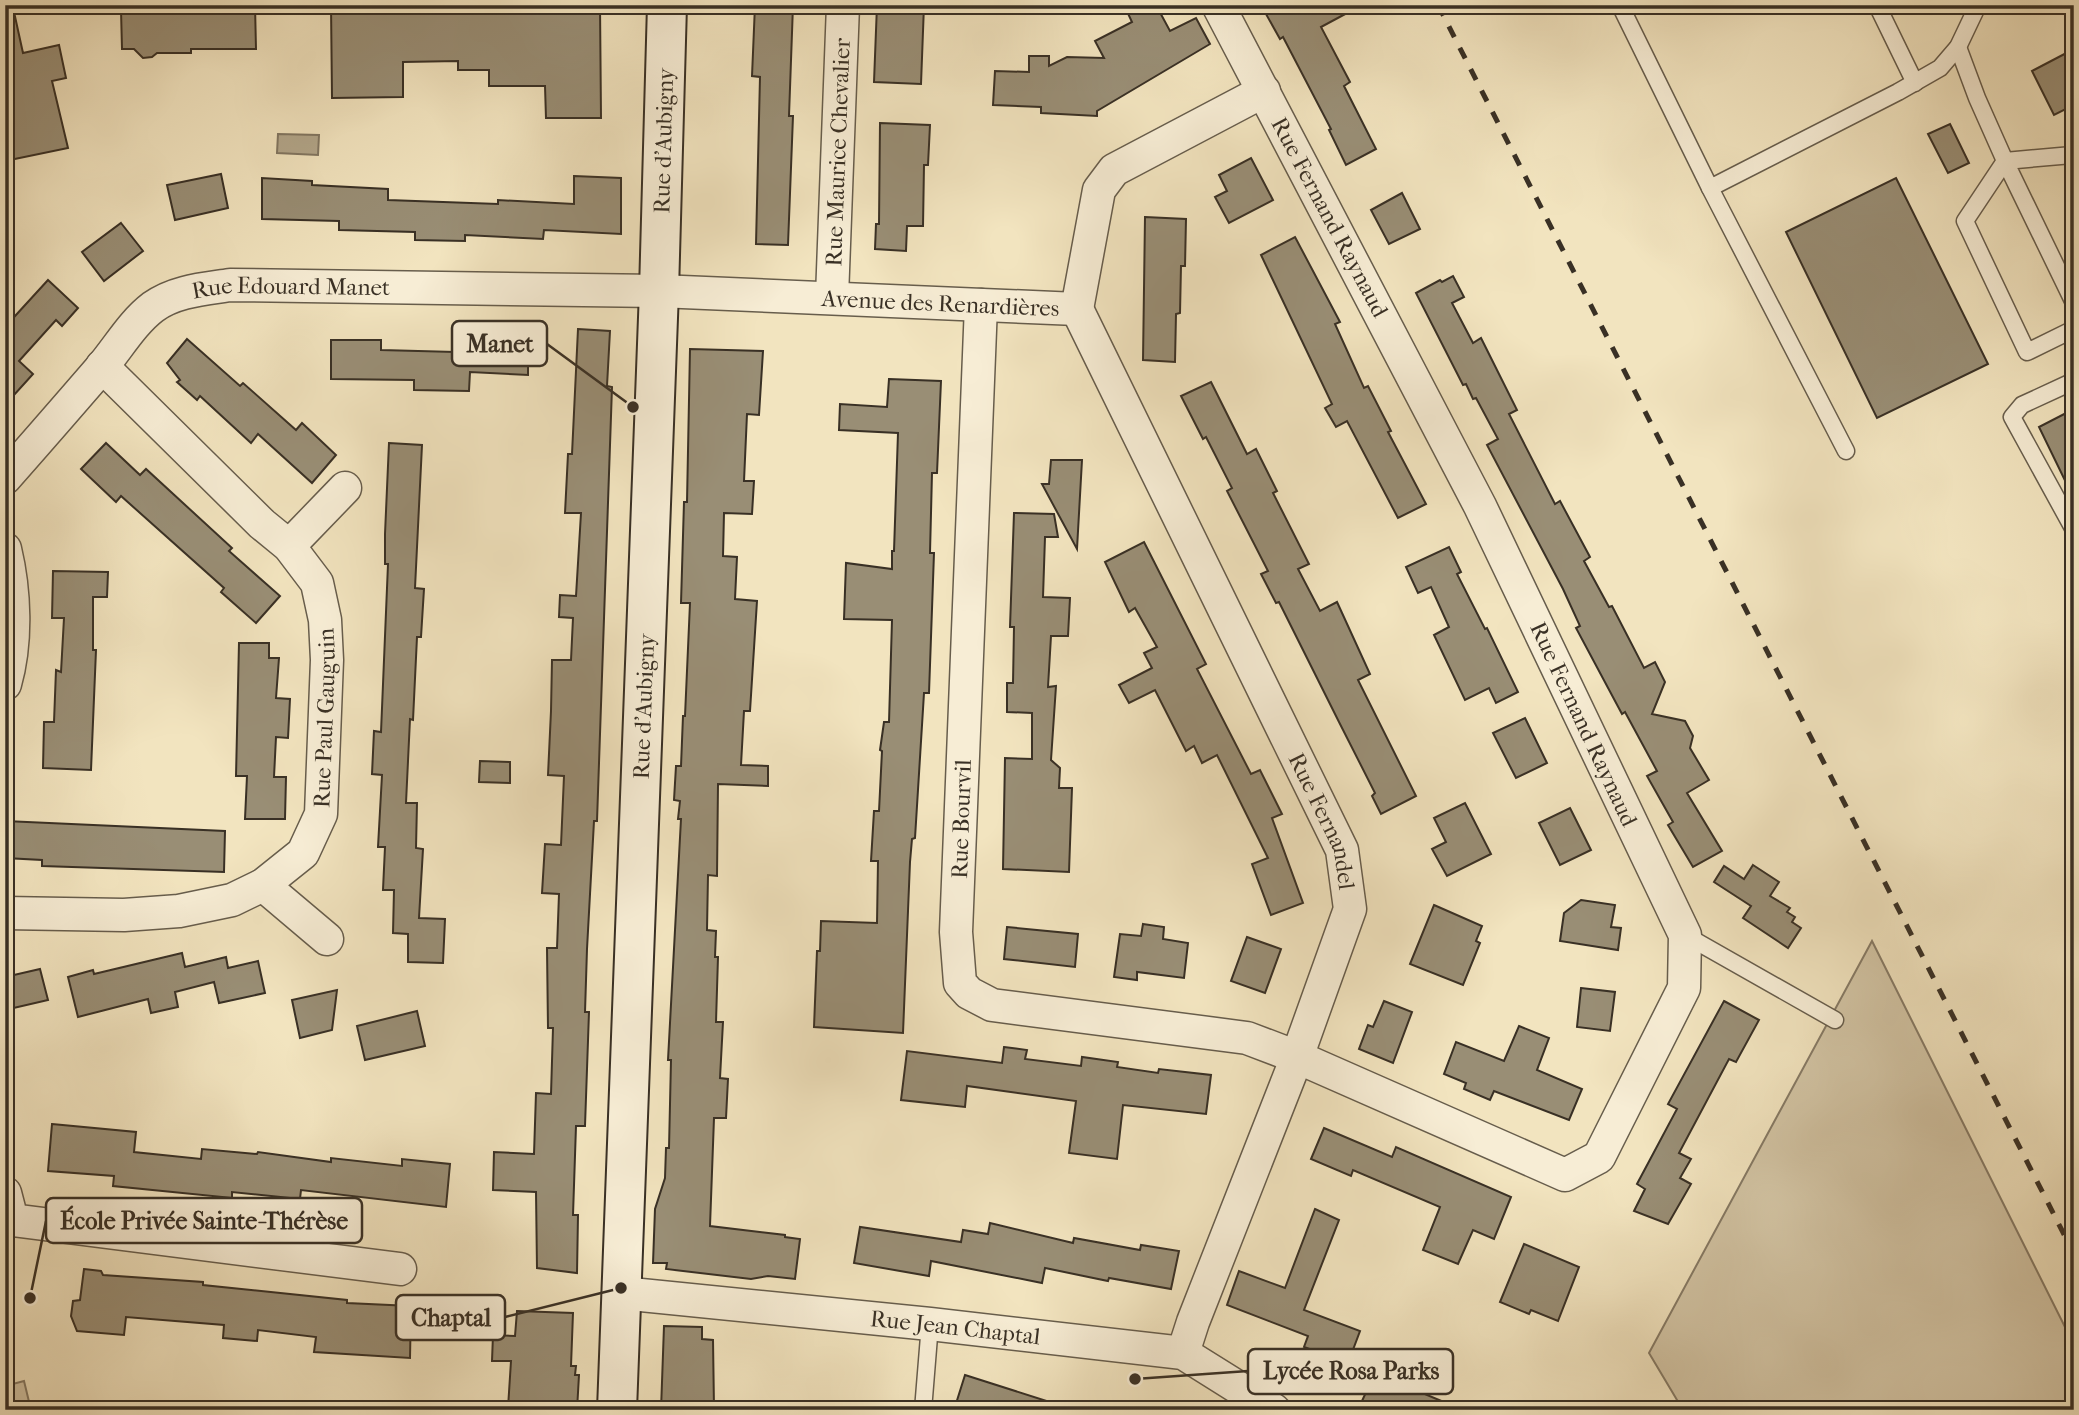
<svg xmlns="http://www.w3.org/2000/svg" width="2079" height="1415" font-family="'IM FELL French Canon',serif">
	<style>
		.green { fill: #d3c5a5; stroke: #867a65; stroke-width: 2 }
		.water { fill: #b3a78b; stroke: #827762; stroke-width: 2 }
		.building { fill: #998e75; stroke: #393025; stroke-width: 2 }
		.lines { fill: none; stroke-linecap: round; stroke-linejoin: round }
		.service-casing { stroke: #675d4c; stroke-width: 19 }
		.minor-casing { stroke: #675d4c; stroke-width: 35 }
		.secondary-casing { stroke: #393025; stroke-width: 42 }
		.service { stroke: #f7edd5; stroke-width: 16 }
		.minor { stroke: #f7edd5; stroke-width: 32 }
		.secondary { stroke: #f7edd5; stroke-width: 38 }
		.rail { stroke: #393025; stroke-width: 5; stroke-dasharray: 12 12; stroke-linecap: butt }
		.labels { text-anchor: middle; stroke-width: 5; stroke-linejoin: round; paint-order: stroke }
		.street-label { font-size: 23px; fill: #393025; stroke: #f7edd5 }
		.leader { fill: none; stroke: #393025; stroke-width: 2.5 }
		.callout-dot { fill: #393025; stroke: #f7edd5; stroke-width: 2.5 }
		.callout { fill: #f7edd5; stroke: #393025; stroke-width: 2.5 }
		.callout-label { font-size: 24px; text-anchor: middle; font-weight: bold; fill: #393025 }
	</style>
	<rect width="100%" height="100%" fill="#f2e4bf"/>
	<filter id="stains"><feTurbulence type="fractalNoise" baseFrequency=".00286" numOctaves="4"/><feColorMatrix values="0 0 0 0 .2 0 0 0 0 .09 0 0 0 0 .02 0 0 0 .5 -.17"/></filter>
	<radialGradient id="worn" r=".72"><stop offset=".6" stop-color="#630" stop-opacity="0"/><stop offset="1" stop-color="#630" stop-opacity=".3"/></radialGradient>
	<g class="green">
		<path d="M 1872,941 L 2074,1345 L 2074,1410 L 1683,1410 L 1649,1353 Z"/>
		<path d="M 24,1381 L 31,1410 L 5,1410 L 5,1386 Z"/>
	</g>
	<path class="water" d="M 278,134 L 319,135 L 318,155 L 277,153 Z"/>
	<g class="building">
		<path d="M 155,5 L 255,5 L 256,49 L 191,49 L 191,53 L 157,53 L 152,57 L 143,58 L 134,49 L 122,49 L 121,10 L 156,10 Z"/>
		<path d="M 331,5 L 600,5 L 601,118 L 546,118 L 545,86 L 489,86 L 489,70 L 458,70 L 458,61 L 403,62 L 403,97 L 332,98 Z"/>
		<path d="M 755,5 L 793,5 L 789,116 L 793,116 L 788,245 L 756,244 L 760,77 L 752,76 Z"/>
		<path d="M 877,5 L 924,5 L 921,84 L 874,82 Z"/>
		<path d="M 1124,5 L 1156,5 L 1170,31 L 1196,18 L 1210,44 L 1097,111 L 1097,116 L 1041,113 L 1041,107 L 993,105 L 995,71 L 1029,72 L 1029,56 L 1049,56 L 1049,66 L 1067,57 L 1104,58 L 1095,41 L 1132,22 Z"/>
		<path d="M 1261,5 L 1362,5 L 1321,27 L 1350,82 L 1344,86 L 1376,149 L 1346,165 L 1329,130 L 1331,129 L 1283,37 L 1280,39 Z"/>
		<path d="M 14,12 L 23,53 L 59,45 L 66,78 L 52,81 L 68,148 L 5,161 L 5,13 Z"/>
		<path d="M 2074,49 L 2074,105 L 2054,115 L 2032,71 Z"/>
		<path d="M 880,123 L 930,125 L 928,165 L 924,165 L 923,226 L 907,226 L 906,251 L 875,249 L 876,224 L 879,224 Z"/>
		<path d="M 1950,124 L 1969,163 L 1948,173 L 1928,134 Z"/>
		<path d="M 1251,158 L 1273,200 L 1229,223 L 1215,197 L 1227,191 L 1219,175 Z"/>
		<path d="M 221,174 L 228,208 L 175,220 L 167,185 Z"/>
		<path d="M 574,176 L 621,178 L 621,234 L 544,230 L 543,239 L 465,235 L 465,241 L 415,240 L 415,232 L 339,230 L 339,221 L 262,219 L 262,178 L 312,181 L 312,185 L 388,189 L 388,200 L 498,204 L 498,200 L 574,204 Z"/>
		<path d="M 1896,178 L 1988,364 L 1877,418 L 1786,232 Z"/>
		<path d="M 1402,193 L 1420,229 L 1389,244 L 1371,210 Z"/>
		<path d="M 1145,217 L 1186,219 L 1185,266 L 1181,266 L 1180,313 L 1176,314 L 1175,362 L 1143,360 Z"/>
		<path d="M 121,223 L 143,251 L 104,281 L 82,252 Z"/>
		<path d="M 1295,237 L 1340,322 L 1335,324 L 1364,388 L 1368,386 L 1391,431 L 1388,432 L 1426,504 L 1398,518 L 1347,421 L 1336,427 L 1325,408 L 1332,404 L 1261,255 Z"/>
		<path d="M 1453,276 L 1464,297 L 1452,303 L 1473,343 L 1481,338 L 1517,410 L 1509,414 L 1555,504 L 1560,501 L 1590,557 L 1584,561 L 1609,607 L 1612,606 L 1644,668 L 1655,662 L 1665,682 L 1652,714 L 1685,721 L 1693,736 L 1690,748 L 1709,780 L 1687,793 L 1722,851 L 1693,867 L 1668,825 L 1673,822 L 1647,776 L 1657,771 L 1625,712 L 1622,714 L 1576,628 L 1580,626 L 1563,589 L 1487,445 L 1498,439 L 1476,398 L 1473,399 L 1466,384 L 1463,385 L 1416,293 L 1440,280 L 1442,282 Z"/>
		<path d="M 48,280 L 78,308 L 62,326 L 56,320 L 19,361 L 33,374 L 5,405 L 5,327 Z"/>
		<path d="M 578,329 L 610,331 L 607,386 L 612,387 L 597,821 L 594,821 L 587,949 L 585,1012 L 589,1012 L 585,1126 L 576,1126 L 573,1215 L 578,1215 L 577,1273 L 537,1268 L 536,1192 L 493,1190 L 494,1152 L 534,1154 L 536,1093 L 551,1094 L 553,1028 L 548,1028 L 547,948 L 557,948 L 559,894 L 542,893 L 545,844 L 561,845 L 564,776 L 548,775 L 551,711 L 552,660 L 571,660 L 573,618 L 559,617 L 560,595 L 576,596 L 581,513 L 565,513 L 568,454 L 572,454 Z"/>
		<path d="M 187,339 L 240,386 L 243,383 L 296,430 L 302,423 L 336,455 L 312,483 L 258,434 L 251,443 L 200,396 L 197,400 L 177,382 L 180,380 L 167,363 Z"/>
		<path d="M 331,340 L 381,340 L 381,350 L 493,353 L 493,347 L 528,348 L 528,375 L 470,372 L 469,391 L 414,390 L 414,380 L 331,379 Z"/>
		<path d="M 690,349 L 763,351 L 759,415 L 747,414 L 744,481 L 754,481 L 752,514 L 724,513 L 723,556 L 737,557 L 735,599 L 757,601 L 750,711 L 744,711 L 741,765 L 768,766 L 768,786 L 718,784 L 717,876 L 708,875 L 707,930 L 716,931 L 715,957 L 718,957 L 716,1022 L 723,1022 L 720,1078 L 728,1079 L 726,1118 L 714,1118 L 710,1226 L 785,1235 L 785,1237 L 800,1239 L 795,1279 L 768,1276 L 751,1279 L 666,1269 L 667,1263 L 653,1263 L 655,1209 L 665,1178 L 666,1148 L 669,1148 L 671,1060 L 668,1060 L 681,819 L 678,819 L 680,801 L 674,800 L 676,766 L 681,766 L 683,716 L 685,716 L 690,603 L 681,603 L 684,502 L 687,502 Z"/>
		<path d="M 889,379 L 941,381 L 937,473 L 932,473 L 930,553 L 934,553 L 929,693 L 924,693 L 915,838 L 912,839 L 910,862 L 903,1033 L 814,1027 L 817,951 L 820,951 L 821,921 L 877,923 L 878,861 L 871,861 L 874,811 L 879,811 L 882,751 L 880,750 L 884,722 L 889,722 L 892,620 L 844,619 L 846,563 L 892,569 L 892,551 L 894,551 L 898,433 L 839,430 L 840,404 L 887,407 Z"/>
		<path d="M 1211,382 L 1247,454 L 1256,449 L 1277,491 L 1273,493 L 1309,564 L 1298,569 L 1320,611 L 1337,602 L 1370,674 L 1358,680 L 1416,796 L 1381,814 L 1372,796 L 1375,793 L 1339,722 L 1279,602 L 1276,603 L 1261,574 L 1268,571 L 1227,491 L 1232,488 L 1206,437 L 1203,439 L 1181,396 Z"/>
		<path d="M 2074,409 L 2074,499 L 2039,427 Z"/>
		<path d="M 106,443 L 140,475 L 146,469 L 232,548 L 229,551 L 280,596 L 256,623 L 221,592 L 224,588 L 121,496 L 116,502 L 81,469 Z"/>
		<path d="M 389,443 L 422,445 L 415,588 L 424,589 L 421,637 L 417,637 L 413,720 L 410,719 L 406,803 L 417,803 L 416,848 L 423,849 L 419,918 L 445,919 L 443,963 L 408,962 L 408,934 L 393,933 L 394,890 L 383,890 L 385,847 L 378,847 L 382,775 L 372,774 L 374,731 L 381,732 L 388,564 L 385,564 L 385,534 Z"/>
		<path d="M 1051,460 L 1082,460 L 1077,549 L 1042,484 L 1049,484 Z"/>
		<path d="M 1014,513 L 1054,514 L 1058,537 L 1045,537 L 1043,597 L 1070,598 L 1068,636 L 1051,636 L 1048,687 L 1056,686 L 1051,760 L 1060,768 L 1059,788 L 1072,788 L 1069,872 L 1003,869 L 1005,758 L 1032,759 L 1032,713 L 1007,712 L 1007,683 L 1013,683 L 1014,627 L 1010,627 Z"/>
		<path d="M 1144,542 L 1206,664 L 1197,669 L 1251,774 L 1260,770 L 1282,814 L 1272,818 L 1303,903 L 1271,915 L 1252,864 L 1268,858 L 1217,755 L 1202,763 L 1194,746 L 1186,751 L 1155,690 L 1129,703 L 1119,685 L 1152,668 L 1144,653 L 1157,647 L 1135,608 L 1129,612 L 1105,562 Z"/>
		<path d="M 1449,547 L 1461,572 L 1457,574 L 1485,629 L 1487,628 L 1518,692 L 1496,703 L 1489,688 L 1465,700 L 1434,635 L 1449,627 L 1431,587 L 1418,593 L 1406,567 Z"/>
		<path d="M 53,571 L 108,572 L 107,597 L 93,597 L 93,650 L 96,650 L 91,770 L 43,768 L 44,722 L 54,722 L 56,670 L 61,672 L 64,618 L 52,618 Z"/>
		<path d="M 239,643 L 269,643 L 269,658 L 279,658 L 276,698 L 290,699 L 288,738 L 276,737 L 274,777 L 286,777 L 285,819 L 245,819 L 247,776 L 236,776 Z"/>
		<path d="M 1525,718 L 1547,763 L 1516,778 L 1493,733 Z"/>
		<path d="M 480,761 L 510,762 L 510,783 L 479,782 Z"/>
		<path d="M 1465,803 L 1491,854 L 1447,876 L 1432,849 L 1446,842 L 1434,818 Z"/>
		<path d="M 1570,808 L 1591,850 L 1560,865 L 1539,823 Z"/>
		<path d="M 5,821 L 225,831 L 224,872 L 42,866 L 42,860 L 5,858 Z"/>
		<path d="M 1753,865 L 1779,882 L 1770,896 L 1790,908 L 1787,912 L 1795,917 L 1792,922 L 1801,928 L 1788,948 L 1743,918 L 1751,906 L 1714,882 L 1724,866 L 1744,879 Z"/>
		<path d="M 1581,900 L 1615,905 L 1611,927 L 1621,928 L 1618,950 L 1560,941 L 1564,913 Z"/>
		<path d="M 1434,905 L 1482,926 L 1476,941 L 1480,943 L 1463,985 L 1410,964 Z"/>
		<path d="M 1143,924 L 1164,927 L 1163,939 L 1188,943 L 1184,978 L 1137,972 L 1137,980 L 1114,977 L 1120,934 L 1141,936 Z"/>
		<path d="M 1007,927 L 1078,934 L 1075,967 L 1004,959 Z"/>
		<path d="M 1247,937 L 1281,949 L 1265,993 L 1231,981 Z"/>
		<path d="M 182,953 L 185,967 L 226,957 L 228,968 L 258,961 L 265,993 L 219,1003 L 214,982 L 175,992 L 178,1007 L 151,1013 L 148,999 L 78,1017 L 68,977 L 93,970 L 94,974 Z"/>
		<path d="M 40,969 L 48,1000 L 5,1010 L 5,977 Z"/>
		<path d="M 1581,988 L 1615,992 L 1610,1031 L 1577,1027 Z"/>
		<path d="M 337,990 L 332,1030 L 300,1038 L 292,1000 Z"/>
		<path d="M 1384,1001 L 1412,1012 L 1393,1063 L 1359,1049 L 1368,1025 L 1373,1027 Z"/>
		<path d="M 1724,1001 L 1759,1020 L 1736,1062 L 1729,1059 L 1679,1153 L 1691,1159 L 1680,1178 L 1691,1184 L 1668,1224 L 1634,1211 L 1645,1189 L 1637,1184 L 1677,1109 L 1668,1104 Z"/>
		<path d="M 417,1011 L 425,1046 L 365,1060 L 357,1026 Z"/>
		<path d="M 1519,1026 L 1549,1038 L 1537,1070 L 1582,1089 L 1569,1120 L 1494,1091 L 1490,1100 L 1464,1089 L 1466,1083 L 1444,1074 L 1456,1042 L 1504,1061 Z"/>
		<path d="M 1004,1047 L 1027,1050 L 1025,1059 L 1081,1066 L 1082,1057 L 1118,1062 L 1117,1067 L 1158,1073 L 1159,1069 L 1211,1075 L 1206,1114 L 1123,1105 L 1117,1159 L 1069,1153 L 1076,1101 L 967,1086 L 965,1107 L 901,1100 L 907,1051 L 1002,1063 Z"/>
		<path d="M 52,1124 L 136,1132 L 134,1152 L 201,1159 L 202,1149 L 257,1154 L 258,1152 L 331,1162 L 331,1158 L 402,1166 L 402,1159 L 450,1164 L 446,1207 L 301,1190 L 300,1199 L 232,1192 L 232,1198 L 113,1186 L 114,1176 L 48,1171 Z"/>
		<path d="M 1324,1128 L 1392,1157 L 1396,1147 L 1511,1197 L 1494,1239 L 1473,1230 L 1458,1264 L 1423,1250 L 1440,1207 L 1353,1170 L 1351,1176 L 1311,1159 Z"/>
		<path d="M 1315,1209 L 1339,1220 L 1304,1310 L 1360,1331 L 1348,1363 L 1304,1347 L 1308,1336 L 1227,1305 L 1239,1271 L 1285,1288 Z"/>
		<path d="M 990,1223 L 1073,1243 L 1074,1238 L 1140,1250 L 1141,1245 L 1179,1251 L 1171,1289 L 1109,1278 L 1108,1281 L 1045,1268 L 1042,1283 L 931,1261 L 929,1276 L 854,1263 L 860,1227 L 961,1242 L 963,1230 L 988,1234 Z"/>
		<path d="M 1524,1244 L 1579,1267 L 1558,1321 L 1531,1310 L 1529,1314 L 1500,1302 Z"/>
		<path d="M 84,1269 L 101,1271 L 103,1275 L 203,1282 L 203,1285 L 347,1300 L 347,1303 L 411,1306 L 410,1358 L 314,1352 L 316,1337 L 258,1330 L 257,1341 L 223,1338 L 224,1325 L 126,1317 L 124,1335 L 77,1331 L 71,1316 L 73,1301 L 80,1300 Z"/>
		<path d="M 517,1311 L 573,1313 L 571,1366 L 576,1366 L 575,1375 L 579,1375 L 577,1410 L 508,1408 L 511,1361 L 492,1361 L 493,1335 L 515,1336 Z"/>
		<path d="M 664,1326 L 702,1327 L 702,1339 L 713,1340 L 714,1408 L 712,1410 L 661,1410 Z"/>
		<path d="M 1365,1359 L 1419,1380 L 1415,1390 L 1463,1410 L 1386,1410 L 1362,1401 L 1368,1388 L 1356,1383 Z"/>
		<path d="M 965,1375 L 1059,1405 L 1058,1410 L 954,1410 Z"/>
	</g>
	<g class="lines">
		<g class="service-casing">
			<g id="service">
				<path d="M 1620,5 L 1710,188 L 1898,92 L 1940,68 L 1958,47 L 1978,5"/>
				<path d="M 1877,5 L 1915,83"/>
				<path d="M 1958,47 L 1977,98 L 2005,161 L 1965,221 L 2027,352 L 2074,329"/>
				<path d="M 2074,158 L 2072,155 L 2005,161 L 2074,303"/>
				<path d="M 1710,188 L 1846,451"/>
				<path d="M 2074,381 L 2022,405 L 2012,417 L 2074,530"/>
				<path d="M 1685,935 L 1835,1020"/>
				<path d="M 923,1410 L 930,1324"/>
			</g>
		</g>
		<g class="minor-casing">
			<g id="minor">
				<path id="s1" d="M 832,297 L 843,5"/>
				<path d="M 981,305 L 956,932 L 960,983 L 969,993 L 992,1005 L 1247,1038 L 1297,1057 L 1565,1175 L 1599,1157 L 1684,988 L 1685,935 L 1480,506 L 1218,5"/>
				<path id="s2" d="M 1077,309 L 1342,850 L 1350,909 L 1297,1057 L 1193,1322 L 1183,1353"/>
				<path id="s3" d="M 5,478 C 37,442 69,405 101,368 C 118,348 132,323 153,307 C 175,291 204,289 230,285 L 659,291 L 1077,309 L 1099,190 L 1114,170 L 1264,91"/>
				<path d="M 289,546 L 345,488"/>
				<path d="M 5,549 C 15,591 17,642 5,684"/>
				<path d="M 263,885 L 327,939"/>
				<path id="s4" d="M 5,913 L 124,915 L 179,911 L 232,900 L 263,885 L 303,853 L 321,814 L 327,660 L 325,620 L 317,583 L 289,546 L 262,524 L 102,366"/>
				<path d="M 5,1193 L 12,1220 L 400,1269"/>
				<path id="s5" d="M 621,1293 L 930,1324 L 1183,1353 L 1274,1410"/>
			</g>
		</g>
		<g class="secondary-casing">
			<g id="secondary">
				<path id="s6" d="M 617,1410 L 659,291 L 667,5"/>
			</g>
		</g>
		<use href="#service" class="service"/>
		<use href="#minor" class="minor"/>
		<use href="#secondary" class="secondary"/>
		<path class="rail" d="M 1438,5 L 2074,1254"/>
	</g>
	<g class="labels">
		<g class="street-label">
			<text dy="8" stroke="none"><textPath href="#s6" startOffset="1270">Rue d'Aubigny</textPath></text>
			<text dy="8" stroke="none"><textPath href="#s1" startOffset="145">Rue Maurice Chevalier</textPath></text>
			<text transform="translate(1330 217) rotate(62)" y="8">Rue Fernand Raynaud</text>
			<text dy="8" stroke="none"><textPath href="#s3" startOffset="368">Rue Edouard Manet</textPath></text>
			<text dy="8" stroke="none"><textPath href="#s3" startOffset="1018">Avenue des Renardières</textPath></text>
			<text dy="8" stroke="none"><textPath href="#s6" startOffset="704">Rue d'Aubigny</textPath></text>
			<text dy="8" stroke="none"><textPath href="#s4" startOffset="453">Rue Paul Gauguin</textPath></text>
			<text transform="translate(1584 724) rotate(65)" y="8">Rue Fernand Raynaud</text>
			<text transform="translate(961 819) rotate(-88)" y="8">Rue Bourvil</text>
			<text dy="8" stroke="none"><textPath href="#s2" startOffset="569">Rue Fernandel</textPath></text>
			<text dy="8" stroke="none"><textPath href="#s5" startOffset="336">Rue Jean Chaptal</textPath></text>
		</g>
	</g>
	<path class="leader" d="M633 407L547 344M30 1298L46 1221M621 1288L505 1317M1135 1379L1248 1371"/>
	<g class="callout-dot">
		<circle cx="633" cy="407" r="7"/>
		<circle cx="30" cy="1298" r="7"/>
		<circle cx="621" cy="1288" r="7"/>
		<circle cx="1135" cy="1379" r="7"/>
	</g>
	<g class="callout">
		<rect x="452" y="321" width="95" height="45" rx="7"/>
		<rect x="46" y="1198" width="316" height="45" rx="7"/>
		<rect x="396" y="1295" width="109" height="45" rx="7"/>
		<rect x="1248" y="1349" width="205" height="45" rx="7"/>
	</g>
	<g class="callout-label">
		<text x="500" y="352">Manet</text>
		<text x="204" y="1229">École Privée Sainte-Thérèse</text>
		<text x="451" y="1326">Chaptal</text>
		<text x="1351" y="1379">Lycée Rosa Parks</text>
	</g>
	<rect width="2079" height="1415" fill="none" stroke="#f2e4bf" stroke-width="28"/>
	<rect x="7" y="7" width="2065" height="1401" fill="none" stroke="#393025" stroke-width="3.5"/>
	<rect x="14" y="14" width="2051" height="1387" fill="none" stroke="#393025" stroke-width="2"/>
	<rect width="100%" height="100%" filter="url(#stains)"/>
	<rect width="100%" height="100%" fill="url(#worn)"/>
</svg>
